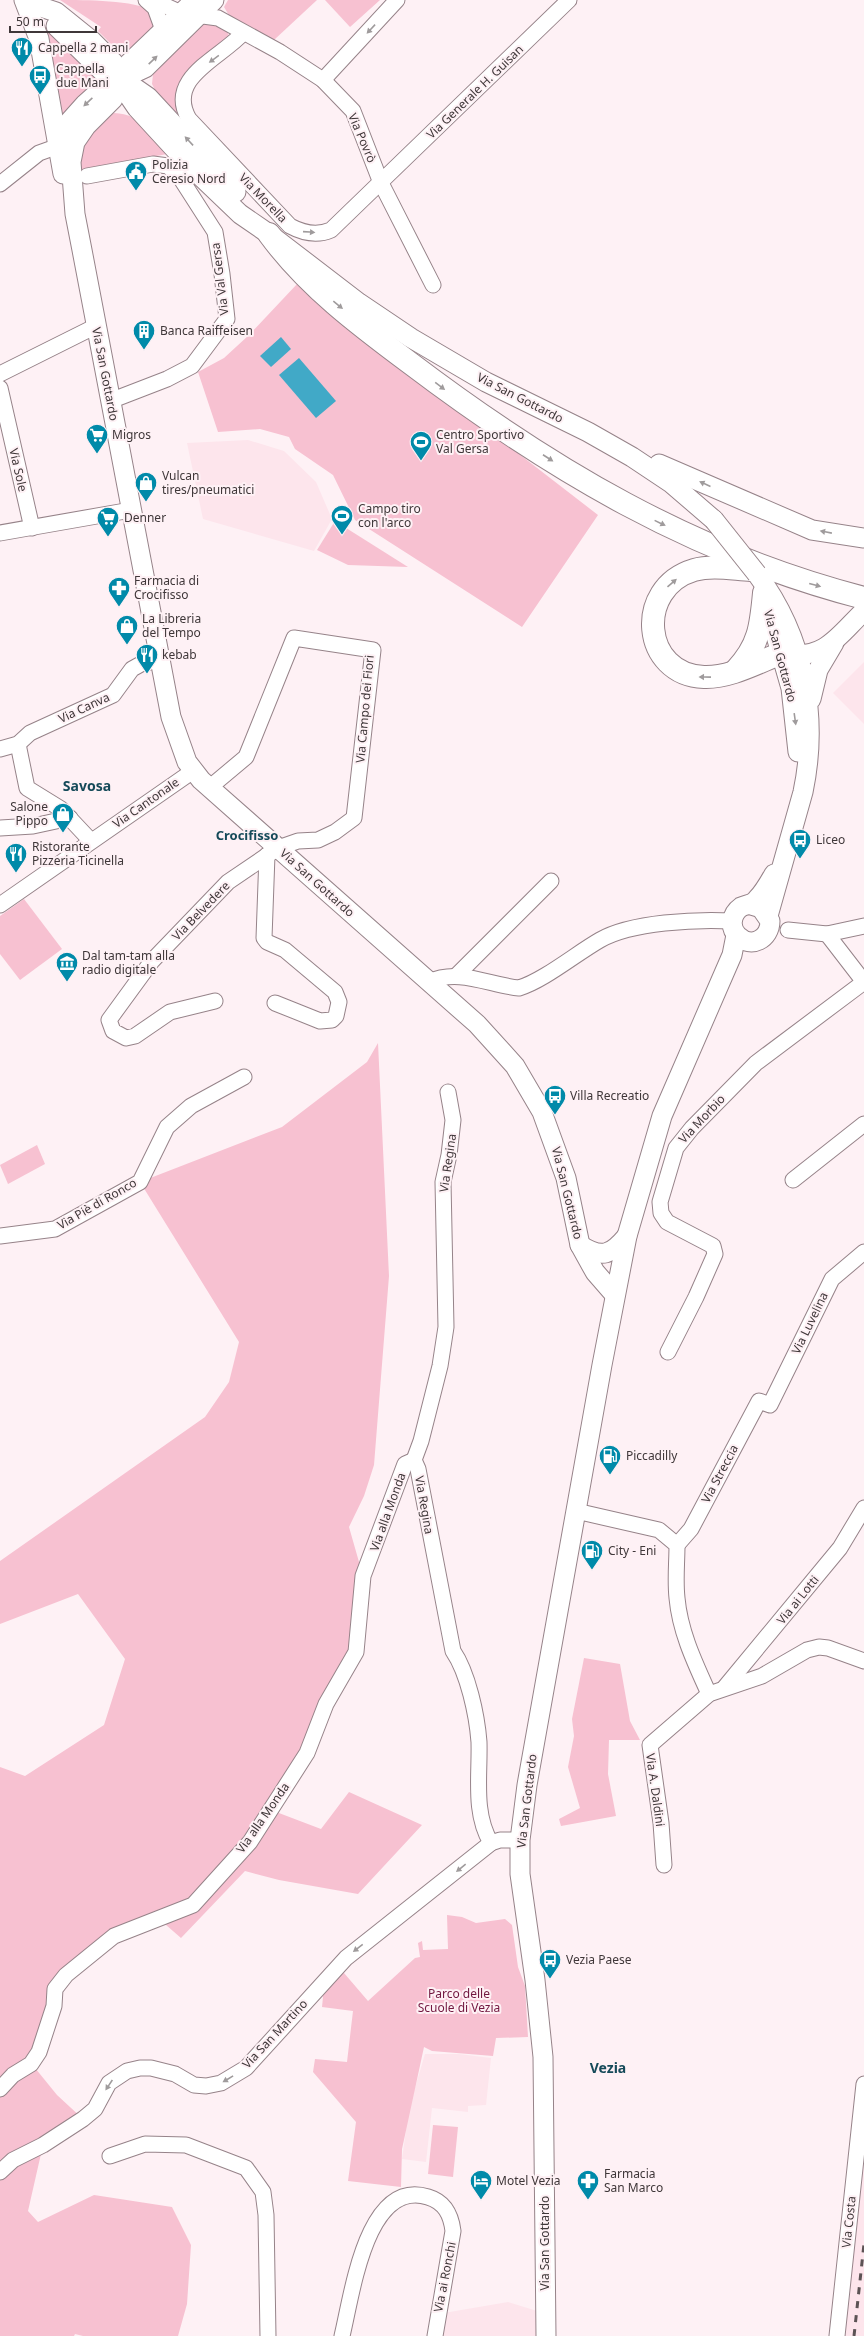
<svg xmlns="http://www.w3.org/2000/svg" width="864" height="2336" font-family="'Noto Sans',sans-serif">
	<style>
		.built { fill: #fde5ec }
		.green { fill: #f7c1d1 }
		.water { fill: #41a9c7 }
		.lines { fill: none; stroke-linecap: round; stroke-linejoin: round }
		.minor-casing { stroke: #968389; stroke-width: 17 }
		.major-casing { stroke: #968389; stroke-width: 21 }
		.highway-casing { stroke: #968389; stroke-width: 24 }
		.minor { stroke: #fff; stroke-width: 15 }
		.major { stroke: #fff; stroke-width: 19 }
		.highway { stroke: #fff; stroke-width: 22 }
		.rail { stroke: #5c5355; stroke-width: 3; stroke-dasharray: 7 7; stroke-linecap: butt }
		.major-bridge-casing { stroke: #968389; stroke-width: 21; stroke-linecap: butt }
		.major-bridge { stroke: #fff; stroke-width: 19 }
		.oneway { fill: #9f9b9c }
		.labels { text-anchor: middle; stroke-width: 4; stroke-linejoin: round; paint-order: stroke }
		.poi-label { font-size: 12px; fill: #3f3739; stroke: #fef1f5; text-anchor: start }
		.street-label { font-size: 12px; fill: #3f3739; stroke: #fef1f5 }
		.park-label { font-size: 12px; fill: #721840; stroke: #fef1f5 }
		.neighbourhood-label { font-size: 13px; font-weight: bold; fill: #154a59; stroke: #fef1f5 }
		.quarter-label { font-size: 14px; font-weight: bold; fill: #154a59; stroke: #fef1f5 }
	</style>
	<rect width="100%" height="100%" fill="#fef1f5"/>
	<g class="built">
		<path d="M 248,440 L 284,451 L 316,482 L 332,519 L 314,551 L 203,519 L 187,443 Z"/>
		<path d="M 864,662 L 864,724 L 833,693 Z"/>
		<path d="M 425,2054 L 459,2054 L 491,2058 L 486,2105 L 468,2106 L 468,2112 L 432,2108 L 426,2162 L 402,2159 L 409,2108 Z"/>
		<path d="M 864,2135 L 864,2336 L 842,2336 Z"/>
		<path d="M 508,2302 L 537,2311 L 546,2336 L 435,2336 L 438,2314 Z"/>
	</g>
	<g class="green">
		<path d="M 60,0 C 85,0 135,0 153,11 L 154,27 L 129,51 L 119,52 L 98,31 L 101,27 Z"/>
		<path d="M 228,0 L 317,0 L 274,40 L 230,17 L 224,7 Z"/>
		<path d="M 325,0 L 380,0 L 350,27 Z"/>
		<path d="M 213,23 L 226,28 L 229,36 L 227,42 L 191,70 L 180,110 L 173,115 L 156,92 L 152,84 L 153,74 L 160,63 L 200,25 Z"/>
		<path d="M 42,24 L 104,79 L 62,120 Z"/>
		<path d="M 114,113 C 142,114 154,134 172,153 L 76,172 L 78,152 L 105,116 Z"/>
		<path d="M 298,283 L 598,515 L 522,627 L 355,520 L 333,475 L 295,449 L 289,437 L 260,429 L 218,432 L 198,372 L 224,358 L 249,335 Z"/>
		<path d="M 335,521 L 408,567 L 348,565 L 317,550 Z"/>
		<path d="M 24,899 L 62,949 L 20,980 L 0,954 L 0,916 Z"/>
		<path d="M 378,1043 L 389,1276 L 374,1465 L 364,1496 L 349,1527 L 363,1576 L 356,1652 L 271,1810 L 321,1829 L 349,1792 L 422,1825 L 358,1894 L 279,1880 L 245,1871 L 181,1938 L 158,1918 L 114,1936 L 66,1975 L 31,2063 L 57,2095 L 83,2119 L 43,2145 L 28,2211 L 38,2222 L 94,2195 L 172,2207 L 191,2245 L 187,2304 L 178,2336 L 83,2336 L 75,2334 L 74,2336 L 0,2336 L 0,1767 L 25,1776 L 104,1725 L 125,1659 L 78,1594 L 0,1624 L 0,1561 L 205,1417 L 229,1382 L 239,1342 L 140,1182 L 282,1127 L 367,1062 Z"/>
		<path d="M 37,1145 L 45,1164 L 8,1184 L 0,1165 Z"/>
		<path d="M 584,1658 L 620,1664 L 630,1721 L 640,1740 L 609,1740 L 608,1774 L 616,1816 L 561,1826 L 559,1819 L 580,1808 L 568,1767 L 574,1736 L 572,1719 Z"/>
		<path d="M 447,1915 L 462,1917 L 476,1923 L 505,1919 L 512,1925 L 518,1967 L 525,1986 L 528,2037 L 496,2038 L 493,2056 L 432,2051 L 424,2047 L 402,2149 L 401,2187 L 348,2181 L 356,2122 L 313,2072 L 315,2059 L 347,2062 L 353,2011 L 322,2007 L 323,1997 L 318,1988 L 338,1966 L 368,2001 L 415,1958 L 420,1957 L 418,1943 L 422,1941 L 423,1950 L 448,1949 Z"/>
		<path d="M 433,2125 L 458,2127 L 453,2177 L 428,2174 Z"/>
	</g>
	<g class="water">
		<path d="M 281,337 L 291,349 L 271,367 L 260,356 Z"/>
		<path d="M 299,358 L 336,401 L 316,418 L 279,375 Z"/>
	</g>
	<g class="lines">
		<g class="minor-casing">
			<g id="minor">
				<path d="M 146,0 L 155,8 L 163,30"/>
				<path d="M 153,0 L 181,13 L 218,18 L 280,52 L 323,80 L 353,111 L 381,183 L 433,285"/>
				<path d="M 243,33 C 221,58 165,78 189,119 L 290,226 C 303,233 317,236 331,230 L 569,0"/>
				<path d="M 323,80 L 397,0"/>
				<path d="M 87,176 L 153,164 L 168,166 L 181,179 L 215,232 L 222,274 L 227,319 L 192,366 L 167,379 L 110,401"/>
				<path d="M 0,184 L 39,153 L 53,148 L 69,145"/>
				<path d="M 0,374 L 96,326"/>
				<path d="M 0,388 L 32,528"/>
				<path d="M 0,533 L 131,510"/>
				<path d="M 18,744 L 27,788 L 61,809 L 91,841"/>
				<path d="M 0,749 L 18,744 L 30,733 L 113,695 L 132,669 L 141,664 L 160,660"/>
				<path d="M 209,788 L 246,757 L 294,638 L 373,650 L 354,818 L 335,832 L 318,840 L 298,841 L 278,848 L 228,882 L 152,961 L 109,1020 L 113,1031 L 126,1038 L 135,1036 L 170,1012 L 215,1001"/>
				<path d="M 0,828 L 33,826 L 70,818"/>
				<path d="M 267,855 L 264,938 L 267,942 L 285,950 L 335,992 L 339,1002 L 336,1016 L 332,1020 L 320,1021 L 275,1003"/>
				<path d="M 0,905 L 193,771"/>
				<path d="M 788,930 L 827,934 L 864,926"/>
				<path d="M 827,934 L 864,982"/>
				<path d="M 457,975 L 551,881"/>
				<path d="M 429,982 C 458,968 489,985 519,988 C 543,981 577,953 600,940 C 631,922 697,919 733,921"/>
				<path d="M 448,1092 L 453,1120 L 449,1155 L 443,1182 L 446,1327 L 440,1366 L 421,1441 L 414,1460 L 418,1469 L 453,1651 C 468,1673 477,1715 479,1742 C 480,1776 473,1813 491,1843"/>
				<path d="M 793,1180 L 864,1124"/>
				<path d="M 0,1236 L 55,1229 L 140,1182 L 167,1127 L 191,1106 L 244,1077"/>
				<path d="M 668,1352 L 696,1297 L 715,1254 L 713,1246 L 667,1222 L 661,1213 L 660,1202 L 676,1148 L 692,1128 L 756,1063 L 864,982"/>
				<path d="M 576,1511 L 659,1530 L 677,1545 C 677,1563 675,1580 677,1598 C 680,1632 695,1663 709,1694"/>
				<path d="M 677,1545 L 691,1529 L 759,1401 L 770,1405 L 832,1279 L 864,1252"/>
				<path d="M 725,1687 L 840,1548 L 864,1508"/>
				<path d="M 664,1865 L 661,1823 L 650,1745 L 709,1694 L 762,1676 L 807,1650 L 819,1647 L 828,1648 L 864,1661"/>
				<path d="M 0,2089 L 13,2075 L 31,2064 L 39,2052 L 54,2006 L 55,1989 L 66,1975 L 114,1936 L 193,1905 L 250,1842 L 307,1753 L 326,1704 L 356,1652 L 363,1576 L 405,1464 L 414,1460"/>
				<path d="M 110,2156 L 145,2144 L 186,2145 L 246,2168 L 263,2192 L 266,2215 L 268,2336"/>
				<path d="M 0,2172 L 13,2160 L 43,2145 L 83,2119 L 95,2109 L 109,2083 L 127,2071 L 140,2068 L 151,2068 L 175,2074 L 194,2085 L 206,2086 L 221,2083 L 246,2068 L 346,1958 L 491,1843 L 500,1840 L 520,1840"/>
				<path d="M 342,2336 C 352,2296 366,2178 428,2197 C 445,2202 451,2215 453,2231 L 435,2336"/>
				<path d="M 837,2336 L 864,2084"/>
			</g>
		</g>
		<g class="major-casing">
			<g id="major">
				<path d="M 24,0 L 39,39 L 63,174"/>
				<path d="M 28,0 L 38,6 L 56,12 L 92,41 L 113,62 L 122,86 L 137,108 L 194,170 L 240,214 L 269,234 L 359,303 L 411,338 L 486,382 L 588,432 L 632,457 L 671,483 L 714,520"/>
				<path d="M 195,0 L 127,65 L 113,99 L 86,126 L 75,142 L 71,162 L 75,214 L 82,250 L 171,717 L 187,762 L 201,780 L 477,1024 L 515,1066 L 542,1112 L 566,1178 L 580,1245 L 595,1272 L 615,1295"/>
				<path d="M 56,26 L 103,72 L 135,88 L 148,97 L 236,192"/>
				<path d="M 60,145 L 68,123 L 85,104 L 104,87 L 145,68 L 214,0"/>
				<path d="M 659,464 L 812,530 L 864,538"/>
				<path d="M 757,574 C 804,637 819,716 803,792 L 768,916"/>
				<path d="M 765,598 L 791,688 L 798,752"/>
				<path d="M 787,654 C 825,660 839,635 864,611"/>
				<path d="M 811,699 L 818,670 L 834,643"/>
				<path d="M 751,905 L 761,908 L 770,921 C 770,939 751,949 738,936 C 729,928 731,914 741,907 C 747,904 753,905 757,899 C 764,892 769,883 774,874"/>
				<path d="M 580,1245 C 602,1259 611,1255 627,1236"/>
				<path d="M 546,2336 L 543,2057 L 535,1980 L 520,1874 L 520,1840 L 527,1785 L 602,1365 L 627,1236 L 662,1116 L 732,955 L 736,935"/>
			</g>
		</g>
		<g class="highway-casing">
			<g id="highway">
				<path d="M 269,234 C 307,286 359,325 410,363 C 550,469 693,554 864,598"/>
				<path d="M 751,570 C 732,569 712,565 694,570 C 634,588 642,675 704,677 C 730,678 758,662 782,653"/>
				<path d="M 736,670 C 759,646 761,626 764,593"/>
			</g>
		</g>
		<use href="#minor" class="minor"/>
		<use href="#major" class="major"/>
		<use href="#highway" class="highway"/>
		<path class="rail" d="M 854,2336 L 864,2244"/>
		<g class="major-bridge-casing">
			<path id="major-bridge" d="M 714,520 L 757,574"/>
		</g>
		<use href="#major-bridge" class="major-bridge"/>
	</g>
	<defs><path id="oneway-solid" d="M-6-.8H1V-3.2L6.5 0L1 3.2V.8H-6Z"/></defs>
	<g class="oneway">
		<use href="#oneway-solid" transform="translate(371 29) rotate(133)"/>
		<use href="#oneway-solid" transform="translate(214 59) rotate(144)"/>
		<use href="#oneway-solid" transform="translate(153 60) rotate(-44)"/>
		<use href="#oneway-solid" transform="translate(88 102) rotate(137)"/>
		<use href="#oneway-solid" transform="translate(189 141) rotate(-133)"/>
		<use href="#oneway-solid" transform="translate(309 232) rotate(4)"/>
		<use href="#oneway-solid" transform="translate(338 305) rotate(39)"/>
		<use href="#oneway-solid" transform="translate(440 386) rotate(37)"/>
		<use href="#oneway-solid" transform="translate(548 458) rotate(33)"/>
		<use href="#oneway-solid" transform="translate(705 484) rotate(-156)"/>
		<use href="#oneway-solid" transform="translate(660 523) rotate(26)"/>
		<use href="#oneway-solid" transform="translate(826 532) rotate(-169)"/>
		<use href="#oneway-solid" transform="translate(672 583) rotate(-41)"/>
		<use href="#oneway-solid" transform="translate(815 585) rotate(15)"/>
		<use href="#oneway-solid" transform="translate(705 677) rotate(-179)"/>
		<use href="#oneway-solid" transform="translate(795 719) rotate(82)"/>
		<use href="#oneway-solid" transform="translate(461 1868) rotate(141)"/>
		<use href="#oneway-solid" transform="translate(358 1948) rotate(142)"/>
		<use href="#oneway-solid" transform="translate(228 2079) rotate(149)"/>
		<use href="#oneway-solid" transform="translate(109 2085) rotate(124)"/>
	</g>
	<defs>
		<g id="restaurant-pin" transform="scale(1.15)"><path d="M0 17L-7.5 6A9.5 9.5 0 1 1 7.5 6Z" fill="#008aa9" stroke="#fef1f5"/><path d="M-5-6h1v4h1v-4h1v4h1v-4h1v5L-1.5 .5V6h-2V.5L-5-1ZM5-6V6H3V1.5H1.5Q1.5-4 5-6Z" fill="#fff"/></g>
		<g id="bus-pin" transform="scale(1.15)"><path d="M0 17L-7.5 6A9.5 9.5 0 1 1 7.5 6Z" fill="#008aa9" stroke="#fef1f5"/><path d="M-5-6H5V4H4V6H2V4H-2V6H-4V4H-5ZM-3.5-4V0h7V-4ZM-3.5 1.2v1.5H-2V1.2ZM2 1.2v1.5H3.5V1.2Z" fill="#fff"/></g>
		<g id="civic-pin" transform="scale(1.15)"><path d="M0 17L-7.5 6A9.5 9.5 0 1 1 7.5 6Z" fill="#008aa9" stroke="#fef1f5"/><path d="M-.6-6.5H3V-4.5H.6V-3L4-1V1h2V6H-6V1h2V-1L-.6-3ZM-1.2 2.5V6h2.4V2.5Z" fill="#fff"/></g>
		<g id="building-pin" transform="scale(1.15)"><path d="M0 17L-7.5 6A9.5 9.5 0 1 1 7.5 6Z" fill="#008aa9" stroke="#fef1f5"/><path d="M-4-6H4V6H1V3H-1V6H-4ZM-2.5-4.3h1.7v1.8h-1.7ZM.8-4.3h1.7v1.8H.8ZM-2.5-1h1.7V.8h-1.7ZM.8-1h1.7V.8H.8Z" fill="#fff"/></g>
		<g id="supermarket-pin" transform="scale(1.15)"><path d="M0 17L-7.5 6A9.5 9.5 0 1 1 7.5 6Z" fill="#008aa9" stroke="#fef1f5"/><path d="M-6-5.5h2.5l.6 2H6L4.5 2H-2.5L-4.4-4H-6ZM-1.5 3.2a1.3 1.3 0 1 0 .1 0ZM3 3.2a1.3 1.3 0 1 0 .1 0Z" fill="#fff"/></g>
		<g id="stadium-pin" transform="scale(1.15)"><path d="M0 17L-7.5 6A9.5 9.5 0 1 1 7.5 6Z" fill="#008aa9" stroke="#fef1f5"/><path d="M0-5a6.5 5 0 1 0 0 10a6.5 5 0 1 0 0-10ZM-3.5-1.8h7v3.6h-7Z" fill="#fff"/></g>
		<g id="shop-pin" transform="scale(1.15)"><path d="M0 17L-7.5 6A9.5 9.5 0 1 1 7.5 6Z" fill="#008aa9" stroke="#fef1f5"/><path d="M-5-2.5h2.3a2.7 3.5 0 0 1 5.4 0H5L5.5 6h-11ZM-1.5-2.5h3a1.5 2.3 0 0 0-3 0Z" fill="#fff"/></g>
		<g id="pharmacy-pin" transform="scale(1.15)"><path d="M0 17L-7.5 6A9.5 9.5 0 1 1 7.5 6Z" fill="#008aa9" stroke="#fef1f5"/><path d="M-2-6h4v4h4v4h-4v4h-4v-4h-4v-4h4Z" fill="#fff"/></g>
		<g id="museum-pin" transform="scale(1.15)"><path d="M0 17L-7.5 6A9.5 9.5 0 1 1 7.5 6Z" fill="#008aa9" stroke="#fef1f5"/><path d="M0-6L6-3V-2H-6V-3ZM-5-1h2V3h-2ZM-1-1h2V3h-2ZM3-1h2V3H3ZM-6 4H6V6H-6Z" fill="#fff"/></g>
		<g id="fuel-pin" transform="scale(1.15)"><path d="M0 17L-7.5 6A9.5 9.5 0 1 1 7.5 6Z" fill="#008aa9" stroke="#fef1f5"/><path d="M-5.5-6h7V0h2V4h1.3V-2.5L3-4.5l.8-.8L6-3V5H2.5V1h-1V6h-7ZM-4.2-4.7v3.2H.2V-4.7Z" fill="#fff"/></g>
		<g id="hotel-pin" transform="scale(1.15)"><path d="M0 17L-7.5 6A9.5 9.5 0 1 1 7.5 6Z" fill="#008aa9" stroke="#fef1f5"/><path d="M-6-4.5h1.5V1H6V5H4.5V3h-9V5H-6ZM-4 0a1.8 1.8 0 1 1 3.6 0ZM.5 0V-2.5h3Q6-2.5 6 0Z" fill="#fff"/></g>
	</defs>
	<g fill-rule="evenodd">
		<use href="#restaurant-pin" x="22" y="48"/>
		<use href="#bus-pin" x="40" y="76"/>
		<use href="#civic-pin" x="136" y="172"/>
		<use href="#building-pin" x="144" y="331"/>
		<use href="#supermarket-pin" x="97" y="435"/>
		<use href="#stadium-pin" x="421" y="442"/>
		<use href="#shop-pin" x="146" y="483"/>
		<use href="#stadium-pin" x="342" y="516"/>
		<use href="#supermarket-pin" x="108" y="518"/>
		<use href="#pharmacy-pin" x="119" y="588"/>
		<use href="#shop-pin" x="127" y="626"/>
		<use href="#restaurant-pin" x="147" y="655"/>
		<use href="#shop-pin" x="63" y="814"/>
		<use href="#bus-pin" x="800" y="840"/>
		<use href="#restaurant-pin" x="16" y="854"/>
		<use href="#museum-pin" x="67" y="963"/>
		<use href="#bus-pin" x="555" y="1096"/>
		<use href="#fuel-pin" x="610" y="1456"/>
		<use href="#fuel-pin" x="592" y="1551"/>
		<use href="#bus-pin" x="550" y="1960"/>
		<use href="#hotel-pin" x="481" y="2181"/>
		<use href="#pharmacy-pin" x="588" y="2181"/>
	</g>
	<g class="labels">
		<g class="poi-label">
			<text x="38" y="52">Cappella 2 mani</text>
			<text x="56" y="73">Cappella<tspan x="56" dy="14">due Mani</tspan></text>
			<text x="152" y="169">Polizia<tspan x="152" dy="14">Ceresio Nord</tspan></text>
			<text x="160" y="335">Banca Raiffeisen</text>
			<text x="112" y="439">Migros</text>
			<text x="436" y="439">Centro Sportivo<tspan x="436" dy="14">Val Gersa</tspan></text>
			<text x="162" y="480">Vulcan<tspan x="162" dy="14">tires/pneumatici</tspan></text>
			<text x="358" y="513">Campo tiro<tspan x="358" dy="14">con l'arco</tspan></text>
			<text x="124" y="522">Denner</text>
			<text x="134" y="585">Farmacia di<tspan x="134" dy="14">Crocifisso</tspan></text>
			<text x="142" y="623">La Libreria<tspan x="142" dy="14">del Tempo</tspan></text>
			<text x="162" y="659">kebab</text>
			<text x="48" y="811" text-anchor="end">Salone<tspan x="48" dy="14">Pippo</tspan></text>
			<text x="816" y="844">Liceo</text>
			<text x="32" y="851">Ristorante<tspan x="32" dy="14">Pizzeria Ticinella</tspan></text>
			<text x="82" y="960">Dal tam-tam alla<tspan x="82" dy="14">radio digitale</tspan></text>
			<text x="570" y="1100">Villa Recreatio</text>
			<text x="626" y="1460">Piccadilly</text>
			<text x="608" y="1555">City - Eni</text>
			<text x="566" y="1964">Vezia Paese</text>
			<text x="604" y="2178">Farmacia<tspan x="604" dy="14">San Marco</tspan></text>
			<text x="496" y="2185">Motel Vezia</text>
		</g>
		<g class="street-label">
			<text transform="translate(475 92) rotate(-44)" y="4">Via Generale H. Guisan</text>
			<text transform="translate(362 138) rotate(67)" y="4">Via Povrò</text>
			<text transform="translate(263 198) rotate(46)" y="4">Via Morella</text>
			<text transform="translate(220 279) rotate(-97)" y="4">Via Val Gersa</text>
			<text transform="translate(105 374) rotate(79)" y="4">Via San Gottardo</text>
			<text transform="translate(520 398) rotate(27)" y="4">Via San Gottardo</text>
			<text transform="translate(18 470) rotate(77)" y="4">Via Sole</text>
			<text transform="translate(780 656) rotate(75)" y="4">Via San Gottardo</text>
			<text transform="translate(84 708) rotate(-25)" y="4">Via Canva</text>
			<text transform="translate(365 709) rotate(-85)" y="4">Via Campo dei Fiori</text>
			<text transform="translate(146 803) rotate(-35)" y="4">Via Cantonale</text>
			<text transform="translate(317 883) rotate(42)" y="4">Via San Gottardo</text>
			<text transform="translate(201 911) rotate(-46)" y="4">Via Belvedere</text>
			<text transform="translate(702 1119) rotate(-47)" y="4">Via Morbio</text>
			<text transform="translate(448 1163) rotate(-82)" y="4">Via Regina</text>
			<text transform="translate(567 1193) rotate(76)" y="4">Via San Gottardo</text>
			<text transform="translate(97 1204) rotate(-30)" y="4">Via Piè di Ronco</text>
			<text transform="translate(810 1323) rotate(-64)" y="4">Via Luvelina</text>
			<text transform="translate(720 1474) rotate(-62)" y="4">Via Streccia</text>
			<text transform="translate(424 1505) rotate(80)" y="4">Via Regina</text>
			<text transform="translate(388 1512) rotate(-70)" y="4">Via alla Monda</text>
			<text transform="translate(798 1600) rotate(-51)" y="4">Via ai Lotti</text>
			<text transform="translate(655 1790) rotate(82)" y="4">Via A. Daldini</text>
			<text transform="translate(527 1801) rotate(-83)" y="4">Via San Gottardo</text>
			<text transform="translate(263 1818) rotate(-55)" y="4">Via alla Monda</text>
			<text transform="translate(275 2034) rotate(-47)" y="4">Via San Martino</text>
			<text transform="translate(849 2222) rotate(-84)" y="4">Via Costa</text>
			<text transform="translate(545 2243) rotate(-90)" y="4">Via San Gottardo</text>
			<text transform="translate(445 2277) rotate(-79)" y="4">Via ai Ronchi</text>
		</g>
		<g class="park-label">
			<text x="459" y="1998">Parco delle<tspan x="459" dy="14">Scuole di Vezia</tspan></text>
		</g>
		<g class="neighbourhood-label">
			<text x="247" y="840">Crocifisso</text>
		</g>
		<g class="quarter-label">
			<text x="87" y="791">Savosa</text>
			<text x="608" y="2073">Vezia</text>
		</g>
	</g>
	<path d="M10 26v6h86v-6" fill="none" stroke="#3f3739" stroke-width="2"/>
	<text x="16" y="26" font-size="12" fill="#3f3739" stroke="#fef1f5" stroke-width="3" paint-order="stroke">50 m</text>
</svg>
